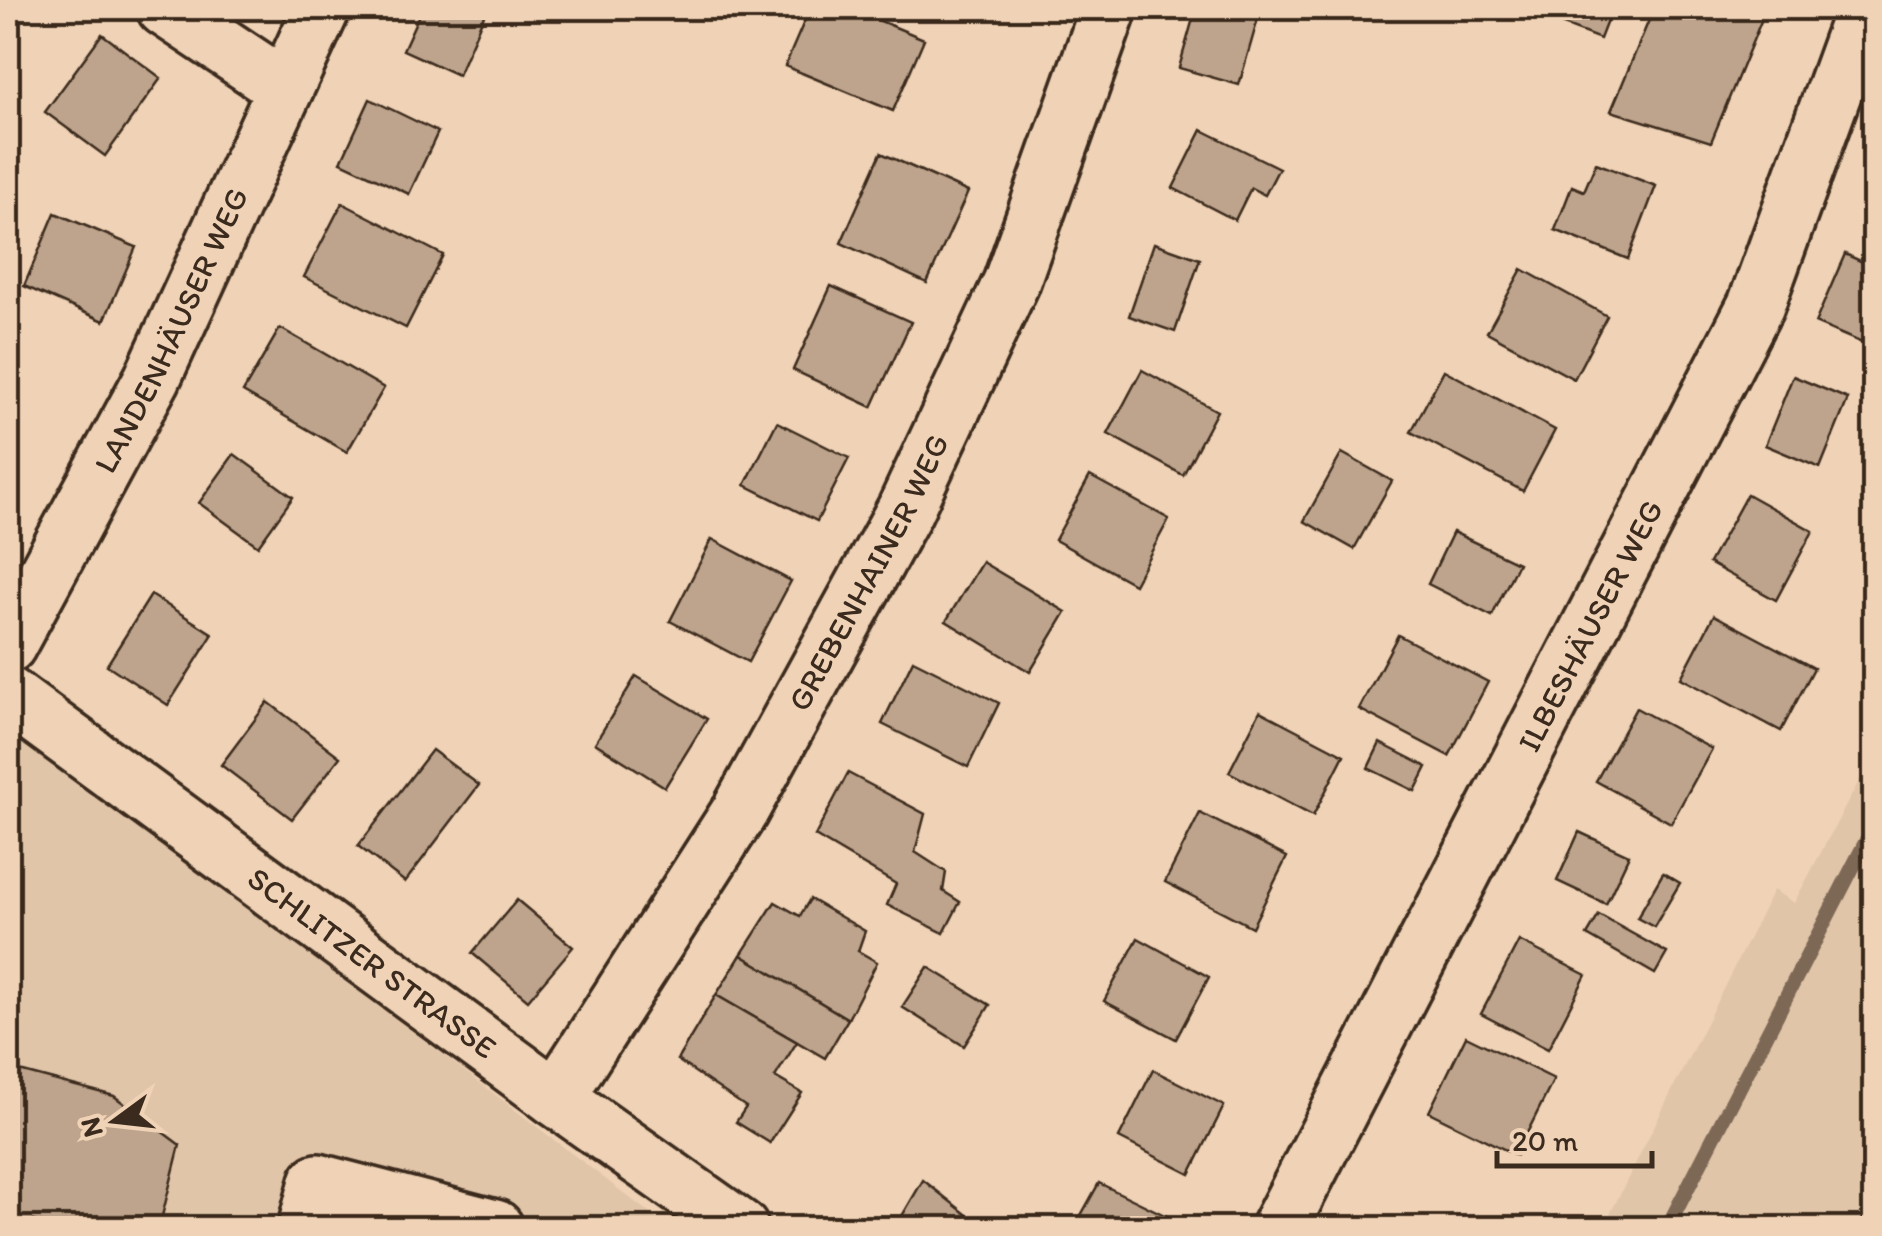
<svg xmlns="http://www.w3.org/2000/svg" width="1882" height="1236" font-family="Itim,sans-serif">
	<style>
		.built { fill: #e1c5a9 }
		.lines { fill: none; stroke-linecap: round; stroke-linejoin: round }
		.stream { stroke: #7c6755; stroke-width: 15 }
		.building { fill: #bea48c; stroke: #3b2a1e; stroke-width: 2.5 }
		.minor-casing { stroke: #3b2a1e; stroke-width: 62 }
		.minor { stroke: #f0d3b6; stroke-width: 55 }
		.tram { stroke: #3b2a1e; stroke-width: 2.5 }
		.labels { text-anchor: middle; stroke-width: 9; stroke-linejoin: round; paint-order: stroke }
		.street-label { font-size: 32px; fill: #3b2a1e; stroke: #f0d3b6 }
	</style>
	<rect width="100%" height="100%" fill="#f0d3b6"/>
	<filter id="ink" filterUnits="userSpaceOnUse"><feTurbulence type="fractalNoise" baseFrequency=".01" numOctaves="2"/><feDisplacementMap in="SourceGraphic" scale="20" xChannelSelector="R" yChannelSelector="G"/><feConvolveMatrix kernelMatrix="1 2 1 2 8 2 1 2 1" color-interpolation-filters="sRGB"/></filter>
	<g filter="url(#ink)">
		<g class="built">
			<path d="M 8,728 L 432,1046 L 669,1228 L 8,1228 Z"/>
			<path d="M 1874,753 L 1874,1228 L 1603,1228 L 1773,890 L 1794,903 Z"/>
		</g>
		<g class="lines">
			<path class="stream" d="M 1667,1228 L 1874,826"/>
		</g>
		<g class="building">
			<path d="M 422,8 L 487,8 L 458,75 L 403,50 Z"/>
			<path d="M 810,8 L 849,8 L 924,39 L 893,111 L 785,66 Z"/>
			<path d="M 1196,8 L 1261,8 L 1239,85 L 1179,68 Z"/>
			<path d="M 1519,8 L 1612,8 L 1600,39 Z"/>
			<path d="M 1654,8 L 1766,9 L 1711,142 L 1611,111 Z"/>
			<path d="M 102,34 L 161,78 L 105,156 L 45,112 Z"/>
			<path d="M 370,99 L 438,132 L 409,194 L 341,162 Z"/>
			<path d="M 1202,130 L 1279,168 L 1265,195 L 1251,188 L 1235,220 L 1173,188 Z"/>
			<path d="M 881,153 L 968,192 L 927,283 L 841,243 Z"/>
			<path d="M 1596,163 L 1656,186 L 1628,259 L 1555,230 L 1572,186 L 1584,191 Z"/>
			<path d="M 342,203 L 443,255 L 406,328 L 304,277 Z"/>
			<path d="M 55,213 L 136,247 L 104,321 L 24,286 Z"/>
			<path d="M 1154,243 L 1200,259 L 1175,332 L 1129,316 Z"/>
			<path d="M 1845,254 L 1874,267 L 1874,348 L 1815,323 Z"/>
			<path d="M 1522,269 L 1607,316 L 1574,379 L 1487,332 Z"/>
			<path d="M 831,286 L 911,322 L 872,407 L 793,370 Z"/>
			<path d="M 280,328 L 384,388 L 347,452 L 243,392 Z"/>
			<path d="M 1142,370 L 1217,411 L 1183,475 L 1108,434 Z"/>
			<path d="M 1444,370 L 1555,430 L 1523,491 L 1411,432 Z"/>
			<path d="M 1793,376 L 1848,399 L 1820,468 L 1765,445 Z"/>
			<path d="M 777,422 L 849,458 L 817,521 L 745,485 Z"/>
			<path d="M 1342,453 L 1392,481 L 1354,549 L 1304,521 Z"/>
			<path d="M 234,454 L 293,497 L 258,546 L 199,503 Z"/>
			<path d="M 1090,476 L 1169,519 L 1134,584 L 1055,540 Z"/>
			<path d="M 1747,494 L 1813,531 L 1776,600 L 1709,563 Z"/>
			<path d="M 1453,532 L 1518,563 L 1492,616 L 1428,584 Z"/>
			<path d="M 712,539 L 791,581 L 748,662 L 670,621 Z"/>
			<path d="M 982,562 L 1066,612 L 1030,672 L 946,621 Z"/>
			<path d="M 151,595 L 213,634 L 168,705 L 107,665 Z"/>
			<path d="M 1714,615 L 1814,668 L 1781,731 L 1681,678 Z"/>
			<path d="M 1398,635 L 1488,682 L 1449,756 L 1359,709 Z"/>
			<path d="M 913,660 L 999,703 L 968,767 L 882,724 Z"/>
			<path d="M 636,676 L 707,719 L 665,787 L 595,743 Z"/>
			<path d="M 268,702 L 340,757 L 292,819 L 221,765 Z"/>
			<path d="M 1636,708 L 1712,749 L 1671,823 L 1596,781 Z"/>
			<path d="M 1260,711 L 1344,755 L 1313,816 L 1229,772 Z"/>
			<path d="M 1380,743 L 1427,767 L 1415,791 L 1368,768 Z"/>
			<path d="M 432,750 L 479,785 L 405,882 L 358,846 Z"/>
			<path d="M 848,773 L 925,814 L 915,852 L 946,872 L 943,891 L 960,902 L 944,933 L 887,905 L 896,884 L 815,836 Z"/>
			<path d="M 1200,813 L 1287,857 L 1252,927 L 1165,882 Z"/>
			<path d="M 1579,832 L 1629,855 L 1606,904 L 1557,881 Z"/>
			<path d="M 1663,873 L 1680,883 L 1654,927 L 1637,918 Z"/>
			<path d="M 810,899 L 865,931 L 858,951 L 877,962 L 848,1019 L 741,955 L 775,902 L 800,916 Z"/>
			<path d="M 517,900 L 573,947 L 528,1000 L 472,953 Z"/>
			<path d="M 1599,915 L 1667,953 L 1655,974 L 1587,935 Z"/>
			<path d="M 1138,938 L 1209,977 L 1176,1039 L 1104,1001 Z"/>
			<path d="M 1519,941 L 1586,975 L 1548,1049 L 1481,1014 Z"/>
			<path d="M 741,955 L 848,1019 L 825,1058 L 716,995 Z"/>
			<path d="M 928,967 L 990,1005 L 964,1046 L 902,1007 Z"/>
			<path d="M 716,995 L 797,1042 L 775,1077 L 802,1093 L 770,1143 L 736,1122 L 746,1107 L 677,1060 Z"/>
			<path d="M 1466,1036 L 1554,1079 L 1516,1155 L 1429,1112 Z"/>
			<path d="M 8,1068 L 114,1096 L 180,1145 L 159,1228 L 63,1228 L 33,1221 L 30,1228 L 8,1228 Z"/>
			<path d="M 1153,1070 L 1224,1106 L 1190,1174 L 1119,1138 Z"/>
			<path d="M 923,1180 L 980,1225 L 978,1228 L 895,1228 Z"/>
			<path d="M 1099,1183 L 1183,1224 L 1181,1228 L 1074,1228 Z"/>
		</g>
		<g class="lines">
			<g class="minor-casing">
				<g id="minor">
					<path d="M 165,8 L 285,88"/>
					<path id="s1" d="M 8,645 L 152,379 L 322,8"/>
					<path id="s2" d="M 8,695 L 556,1098 L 740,1228"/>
					<path id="s3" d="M 556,1098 L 740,811 L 905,510 L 1011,283 L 1109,8"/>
					<path d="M 306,1228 L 318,1182 L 495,1228"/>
					<path id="s4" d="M 1279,1228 L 1756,305 L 1864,8"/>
				</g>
			</g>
			<use href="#minor" class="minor"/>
			<path class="tram" d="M 1858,1228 L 1874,1196"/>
		</g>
	</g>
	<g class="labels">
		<g class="street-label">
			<text dy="11" stroke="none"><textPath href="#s1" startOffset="355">LANDENHÄUSER WEG</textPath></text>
			<text dy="11" stroke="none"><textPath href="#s3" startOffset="612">GREBENHAINER WEG</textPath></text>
			<text dy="11" stroke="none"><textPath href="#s4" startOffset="678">ILBESHÄUSER WEG</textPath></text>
			<text dy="11" stroke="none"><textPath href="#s2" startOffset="452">SCHLITZER STRASSE</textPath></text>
		</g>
	</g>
	<rect width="1882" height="1236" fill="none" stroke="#f0d3b6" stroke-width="40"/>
	<rect x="20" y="20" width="1842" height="1196" fill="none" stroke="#3b2a1e" stroke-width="4" filter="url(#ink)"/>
	<g transform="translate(115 1121) rotate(255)" stroke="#f0d3b6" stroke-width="8" paint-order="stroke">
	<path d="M0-8L18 38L0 25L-18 38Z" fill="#3b2a1e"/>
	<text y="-15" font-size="28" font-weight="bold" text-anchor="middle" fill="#3b2a1e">N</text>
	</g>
	<path d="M1497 1151v15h155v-15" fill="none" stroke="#3b2a1e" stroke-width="5"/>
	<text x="1512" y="1151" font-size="30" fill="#3b2a1e" stroke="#f0d3b6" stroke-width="8" paint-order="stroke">20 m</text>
</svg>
